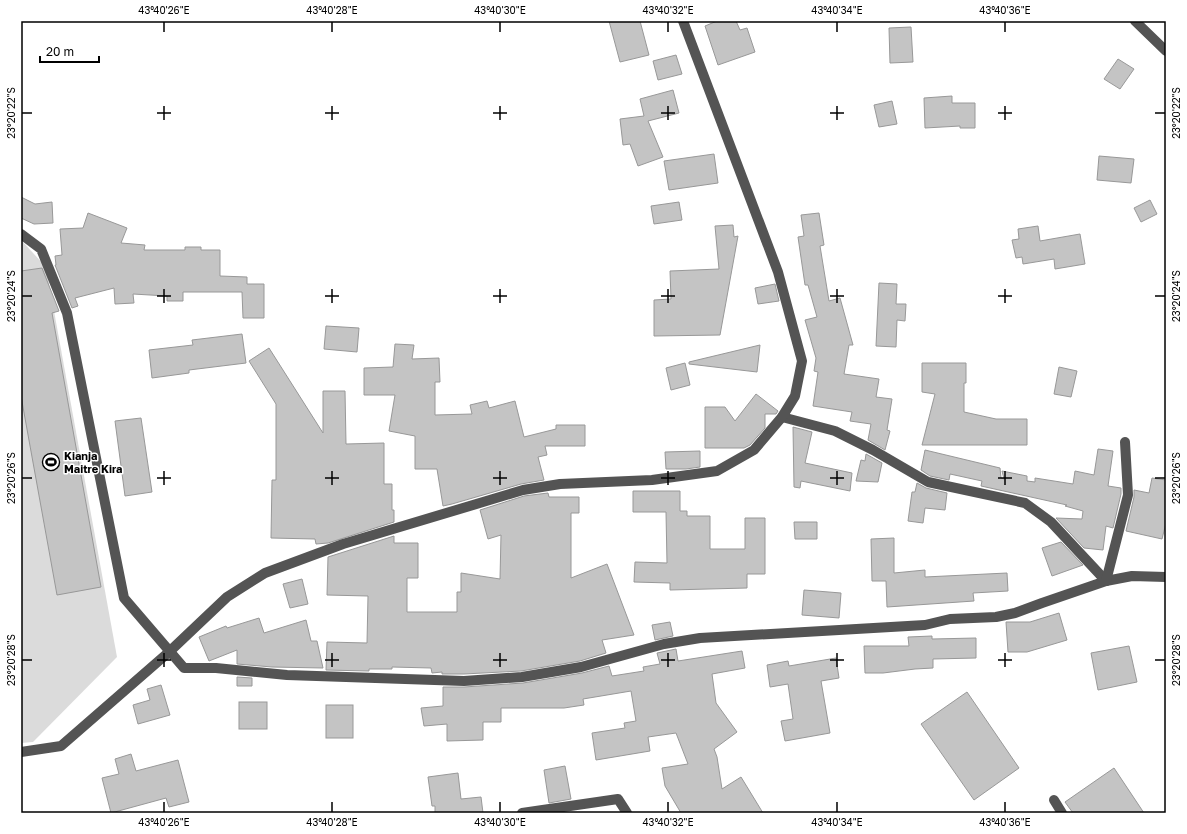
<svg xmlns="http://www.w3.org/2000/svg" width="1187" height="834" font-family="'Golos Text',sans-serif">
	<style>
		.park { fill: #dbdbdb }
		.building { fill: #c4c4c4; stroke: #989898 }
		.lines { fill: none; stroke-linecap: round; stroke-linejoin: round }
		.minor { stroke: #545454; stroke-width: 10 }
		.ticks { fill: none; stroke: #000; stroke-width: 1.5 }
		.labels { text-anchor: middle; stroke-width: 3; stroke-linejoin: round; paint-order: stroke }
		.poi-label { font-size: 11px; font-weight: bold; fill: #000; stroke: #fff; text-anchor: start }
		.neatline { fill: none; stroke: #000; stroke-width: 1.5 }
		.ticks-label { font-size: 10px; text-anchor: middle; fill: #000 }
	</style>
	<rect width="100%" height="100%" fill="#fff"/>
	<path class="park" d="M 21,240 L 46,267 L 117,657 L 33,742 L 21,743 Z"/>
	<g class="building">
		<path d="M 609,21 L 640,21 L 649,55 L 620,62 Z"/>
		<path d="M 717,21 L 736,21 L 740,30 L 747,28 L 755,52 L 718,65 L 705,26 Z"/>
		<path d="M 911,27 L 913,62 L 890,63 L 889,28 Z"/>
		<path d="M 676,55 L 682,74 L 658,80 L 653,61 Z"/>
		<path d="M 1118,59 L 1134,69 L 1120,89 L 1104,79 Z"/>
		<path d="M 673,90 L 679,113 L 648,121 L 663,157 L 638,166 L 630,144 L 623,145 L 620,119 L 644,116 L 640,99 Z"/>
		<path d="M 952,96 L 952,103 L 975,103 L 975,128 L 960,128 L 960,126 L 925,128 L 924,98 Z"/>
		<path d="M 892,101 L 897,124 L 879,127 L 874,105 Z"/>
		<path d="M 714,154 L 718,183 L 669,190 L 664,161 Z"/>
		<path d="M 1099,156 L 1134,159 L 1131,183 L 1097,180 Z"/>
		<path d="M 21,197 L 35,204 L 52,202 L 53,223 L 34,224 L 21,218 Z"/>
		<path d="M 1150,200 L 1157,214 L 1141,222 L 1134,208 Z"/>
		<path d="M 679,202 L 682,220 L 654,224 L 651,206 Z"/>
		<path d="M 88,213 L 127,228 L 121,243 L 145,245 L 144,250 L 185,250 L 185,247 L 201,247 L 201,250 L 220,250 L 220,276 L 247,277 L 247,284 L 264,284 L 264,318 L 243,318 L 242,292 L 183,292 L 183,301 L 167,301 L 167,296 L 133,294 L 134,303 L 115,304 L 114,288 L 75,298 L 78,306 L 72,308 L 55,265 L 56,265 L 55,256 L 62,255 L 60,229 L 83,228 Z"/>
		<path d="M 819,213 L 824,245 L 820,246 L 829,301 L 840,298 L 853,345 L 849,345 L 844,374 L 879,379 L 876,397 L 892,399 L 887,430 L 890,431 L 885,450 L 868,440 L 871,424 L 850,421 L 852,412 L 813,406 L 818,372 L 814,371 L 816,358 L 805,320 L 817,317 L 808,285 L 805,285 L 798,237 L 804,236 L 801,215 Z"/>
		<path d="M 733,225 L 734,237 L 738,236 L 720,335 L 654,336 L 654,300 L 671,299 L 670,271 L 719,269 L 715,226 Z"/>
		<path d="M 1038,226 L 1040,241 L 1080,234 L 1085,264 L 1055,269 L 1054,259 L 1023,264 L 1022,257 L 1016,258 L 1012,240 L 1019,239 L 1018,229 Z"/>
		<path d="M 42,268 L 59,311 L 52,313 L 101,587 L 57,595 L 21,396 L 21,271 Z"/>
		<path d="M 879,283 L 897,284 L 896,304 L 906,304 L 905,321 L 897,320 L 896,347 L 876,346 Z"/>
		<path d="M 775,284 L 779,301 L 758,304 L 755,288 Z"/>
		<path d="M 326,326 L 359,328 L 357,352 L 324,349 Z"/>
		<path d="M 242,334 L 246,363 L 189,370 L 189,373 L 152,378 L 149,350 L 193,345 L 192,340 Z"/>
		<path d="M 395,344 L 414,345 L 412,359 L 439,358 L 440,382 L 435,382 L 435,415 L 472,414 L 470,405 L 487,401 L 489,408 L 515,401 L 524,437 L 556,429 L 556,425 L 585,425 L 585,446 L 545,446 L 547,455 L 538,457 L 544,480 L 521,484 L 452,504 L 443,506 L 437,469 L 415,469 L 415,436 L 389,431 L 395,395 L 364,395 L 364,368 L 393,367 Z"/>
		<path d="M 760,345 L 757,372 L 689,364 L 689,362 Z"/>
		<path d="M 269,348 L 323,433 L 323,391 L 345,391 L 346,444 L 384,443 L 384,484 L 392,484 L 392,510 L 394,510 L 394,522 L 328,543 L 316,544 L 315,539 L 271,538 L 272,480 L 276,480 L 276,404 L 249,361 Z"/>
		<path d="M 685,363 L 690,385 L 671,390 L 666,368 Z"/>
		<path d="M 922,363 L 966,363 L 966,383 L 964,383 L 964,412 L 996,419 L 1027,419 L 1027,445 L 922,445 L 935,394 L 922,392 Z"/>
		<path d="M 1059,367 L 1077,371 L 1071,397 L 1054,394 Z"/>
		<path d="M 756,394 L 778,411 L 776,414 L 765,414 L 765,428 L 750,445 L 744,448 L 705,448 L 705,407 L 725,407 L 735,421 Z"/>
		<path d="M 141,418 L 152,492 L 125,496 L 115,421 Z"/>
		<path d="M 793,427 L 812,432 L 805,463 L 852,473 L 850,491 L 801,481 L 800,488 L 794,487 Z"/>
		<path d="M 1098,449 L 1113,451 L 1108,486 L 1121,488 L 1121,494 L 1113,528 L 1106,526 L 1103,550 L 1084,548 L 1056,518 L 1082,519 L 1083,511 L 1065,506 L 1067,505 L 981,486 L 982,481 L 950,474 L 949,480 L 930,476 L 921,470 L 925,450 L 1000,468 L 1001,478 L 1004,479 L 1002,471 L 1027,476 L 1027,481 L 1035,482 L 1035,478 L 1073,484 L 1075,471 L 1094,475 Z"/>
		<path d="M 700,451 L 700,467 L 686,469 L 666,469 L 665,452 Z"/>
		<path d="M 866,454 L 882,463 L 878,482 L 856,481 L 861,460 L 865,461 Z"/>
		<path d="M 1152,478 L 1166,480 L 1166,523 L 1162,539 L 1126,531 L 1134,497 L 1134,490 L 1149,493 Z"/>
		<path d="M 917,483 L 926,488 L 947,493 L 945,510 L 925,508 L 923,523 L 908,521 L 912,492 L 915,492 Z"/>
		<path d="M 633,491 L 680,491 L 680,511 L 687,511 L 687,516 L 710,516 L 710,549 L 745,549 L 745,518 L 765,518 L 765,574 L 747,574 L 747,588 L 670,590 L 670,583 L 634,582 L 635,562 L 667,563 L 666,512 L 633,512 Z"/>
		<path d="M 548,493 L 549,497 L 579,497 L 579,513 L 571,513 L 571,578 L 607,564 L 634,635 L 602,640 L 606,653 L 580,661 L 521,671 L 464,674 L 442,674 L 442,672 L 432,673 L 431,668 L 392,667 L 392,669 L 369,669 L 369,671 L 326,670 L 327,642 L 367,643 L 368,596 L 327,595 L 328,557 L 394,536 L 394,543 L 418,543 L 418,578 L 407,578 L 407,612 L 457,612 L 457,592 L 461,592 L 461,573 L 500,579 L 501,535 L 488,539 L 480,510 L 524,496 Z"/>
		<path d="M 794,522 L 817,522 L 817,539 L 795,539 Z"/>
		<path d="M 894,538 L 894,573 L 925,570 L 925,577 L 1007,573 L 1008,591 L 973,593 L 974,601 L 887,607 L 886,581 L 872,581 L 871,539 Z"/>
		<path d="M 1061,542 L 1083,565 L 1052,576 L 1042,548 Z"/>
		<path d="M 302,579 L 308,604 L 290,608 L 283,584 Z"/>
		<path d="M 804,590 L 841,593 L 839,618 L 802,615 Z"/>
		<path d="M 1059,613 L 1067,640 L 1027,652 L 1008,652 L 1006,622 L 1030,622 Z"/>
		<path d="M 259,618 L 264,633 L 306,620 L 311,641 L 317,641 L 323,668 L 272,667 L 237,664 L 237,650 L 209,661 L 199,637 L 226,626 L 227,628 Z"/>
		<path d="M 670,622 L 673,636 L 655,640 L 652,625 Z"/>
		<path d="M 932,636 L 932,639 L 976,638 L 976,658 L 933,659 L 933,668 L 915,669 L 883,673 L 865,673 L 864,646 L 909,646 L 908,637 Z"/>
		<path d="M 1129,646 L 1137,682 L 1098,690 L 1091,653 Z"/>
		<path d="M 676,649 L 678,661 L 742,651 L 745,668 L 712,674 L 716,703 L 737,732 L 714,749 L 717,757 L 722,789 L 741,777 L 763,813 L 681,813 L 665,786 L 662,768 L 688,764 L 676,733 L 648,737 L 650,751 L 596,760 L 592,733 L 625,728 L 624,723 L 636,721 L 631,691 L 583,699 L 584,705 L 564,708 L 501,708 L 501,722 L 483,722 L 483,740 L 447,741 L 447,724 L 424,726 L 421,708 L 443,706 L 443,687 L 464,687 L 523,683 L 582,673 L 609,666 L 612,676 L 644,671 L 643,667 L 660,664 L 657,653 Z"/>
		<path d="M 836,658 L 839,678 L 821,681 L 830,733 L 785,741 L 781,721 L 793,719 L 788,684 L 770,687 L 767,665 L 788,661 L 789,666 Z"/>
		<path d="M 237,677 L 252,678 L 252,686 L 237,686 Z"/>
		<path d="M 161,685 L 170,715 L 138,724 L 133,705 L 150,700 L 147,689 Z"/>
		<path d="M 967,692 L 1019,768 L 974,800 L 921,724 Z"/>
		<rect x="239" y="702" width="28" height="27"/>
		<rect x="326" y="705" width="27" height="33"/>
		<path d="M 131,754 L 136,771 L 178,760 L 189,802 L 169,807 L 166,798 L 111,813 L 102,778 L 119,774 L 115,759 Z"/>
		<path d="M 565,766 L 571,799 L 549,803 L 544,770 Z"/>
		<path d="M 1114,768 L 1144,813 L 1073,813 L 1065,802 Z"/>
		<path d="M 458,773 L 461,799 L 481,797 L 483,813 L 435,813 L 435,806 L 432,806 L 428,777 Z"/>
	</g>
	<g class="lines">
		<g class="minor">
			<path d="M 1135,21 L 1166,51"/>
			<path d="M 21,234 L 41,249 L 67,313 L 124,598 L 184,668 L 216,668 L 287,675 L 464,681 L 522,677 L 581,667 L 664,644 L 700,638 L 925,625 L 950,619 L 996,617 L 1015,613 L 1042,603 L 1106,581 L 1132,576 L 1166,577"/>
			<path d="M 782,417 L 835,431 L 873,450 L 928,482 L 1025,503 L 1051,522 L 1106,581"/>
			<path d="M 1106,581 L 1128,495 L 1125,442"/>
			<path d="M 21,752 L 61,746 L 169,652 L 227,597 L 265,573 L 343,544 L 523,490 L 560,484 L 652,480 L 717,471 L 754,450 L 782,417 L 795,396 L 802,361 L 778,272 L 683,21"/>
			<path d="M 1054,800 L 1062,813"/>
			<path d="M 522,813 L 618,799 L 627,813"/>
		</g>
	</g>
	<path class="ticks" d="M 164,22 L 164,32M 332,22 L 332,32M 500,22 L 500,32M 668,22 L 668,32M 837,22 L 837,32M 1005,22 L 1005,32M 164,106 L 164,120M 332,106 L 332,120M 500,106 L 500,120M 668,106 L 668,120M 837,106 L 837,120M 1005,106 L 1005,120M 22,113 L 32,113M 157,113 L 171,113M 325,113 L 339,113M 493,113 L 507,113M 661,113 L 675,113M 830,113 L 844,113M 998,113 L 1012,113M 1155,113 L 1165,113M 164,289 L 164,303M 332,289 L 332,303M 500,289 L 500,303M 668,289 L 668,303M 837,289 L 837,303M 1005,289 L 1005,303M 22,296 L 32,296M 157,296 L 171,296M 325,296 L 339,296M 493,296 L 507,296M 661,296 L 675,296M 830,296 L 844,296M 998,296 L 1012,296M 1155,296 L 1165,296M 164,471 L 164,485M 332,471 L 332,485M 500,471 L 500,485M 668,471 L 668,485M 837,471 L 837,485M 1005,471 L 1005,485M 22,478 L 32,478M 157,478 L 171,478M 325,478 L 339,478M 493,478 L 507,478M 661,478 L 675,478M 830,478 L 844,478M 998,478 L 1012,478M 1155,478 L 1165,478M 164,653 L 164,667M 332,653 L 332,667M 500,653 L 500,667M 668,653 L 668,667M 837,653 L 837,667M 1005,653 L 1005,667M 22,660 L 32,660M 157,660 L 171,660M 325,660 L 339,660M 493,660 L 507,660M 661,660 L 675,660M 830,660 L 844,660M 998,660 L 1012,660M 1155,660 L 1165,660M 164,802 L 164,812M 332,802 L 332,812M 500,802 L 500,812M 668,802 L 668,812M 837,802 L 837,812M 1005,802 L 1005,812"/>
	<defs>
		<g id="stadium-ring" transform="scale(0.9)"><circle r="9.5" fill="#fff" stroke="#000" stroke-width="1.5"/><path d="M0-5a6.5 5 0 1 0 0 10a6.5 5 0 1 0 0-10ZM-3.5-1.8h7v3.6h-7Z" fill="#000"/></g>
	</defs>
	<g fill-rule="evenodd">
		<use href="#stadium-ring" x="51" y="462"/>
	</g>
	<g class="labels">
		<g class="poi-label">
			<text x="64" y="460">Kianja<tspan x="64" dy="13">Maitre Kira</tspan></text>
		</g>
	</g>
	<rect width="1187" height="834" fill="none" stroke="#ffffff" stroke-width="44"/>
	<path d="M40 56v6h59v-6" fill="none" stroke="#000000" stroke-width="2"/>
	<text x="46" y="56" font-size="12" fill="#000000" stroke="#ffffff" stroke-width="3" paint-order="stroke">20 m</text>
	<rect x="22" y="22" width="1143" height="790" class="neatline"/>
	<g class="ticks-label">
		<text x="164" y="14">43°40'26"E</text>
		<text x="332" y="14">43°40'28"E</text>
		<text x="500" y="14">43°40'30"E</text>
		<text x="668" y="14">43°40'32"E</text>
		<text x="837" y="14">43°40'34"E</text>
		<text x="1005" y="14">43°40'36"E</text>
		<text transform="translate(11 113) rotate(-90)" y="4">23°20'22"S</text>
		<text transform="translate(1176 113) rotate(-90)" y="4">23°20'22"S</text>
		<text transform="translate(11 296) rotate(-90)" y="4">23°20'24"S</text>
		<text transform="translate(1176 296) rotate(-90)" y="4">23°20'24"S</text>
		<text transform="translate(11 478) rotate(-90)" y="4">23°20'26"S</text>
		<text transform="translate(1176 478) rotate(-90)" y="4">23°20'26"S</text>
		<text transform="translate(11 660) rotate(-90)" y="4">23°20'28"S</text>
		<text transform="translate(1176 660) rotate(-90)" y="4">23°20'28"S</text>
		<text x="164" y="826">43°40'26"E</text>
		<text x="332" y="826">43°40'28"E</text>
		<text x="500" y="826">43°40'30"E</text>
		<text x="668" y="826">43°40'32"E</text>
		<text x="837" y="826">43°40'34"E</text>
		<text x="1005" y="826">43°40'36"E</text>
	</g>
</svg>
